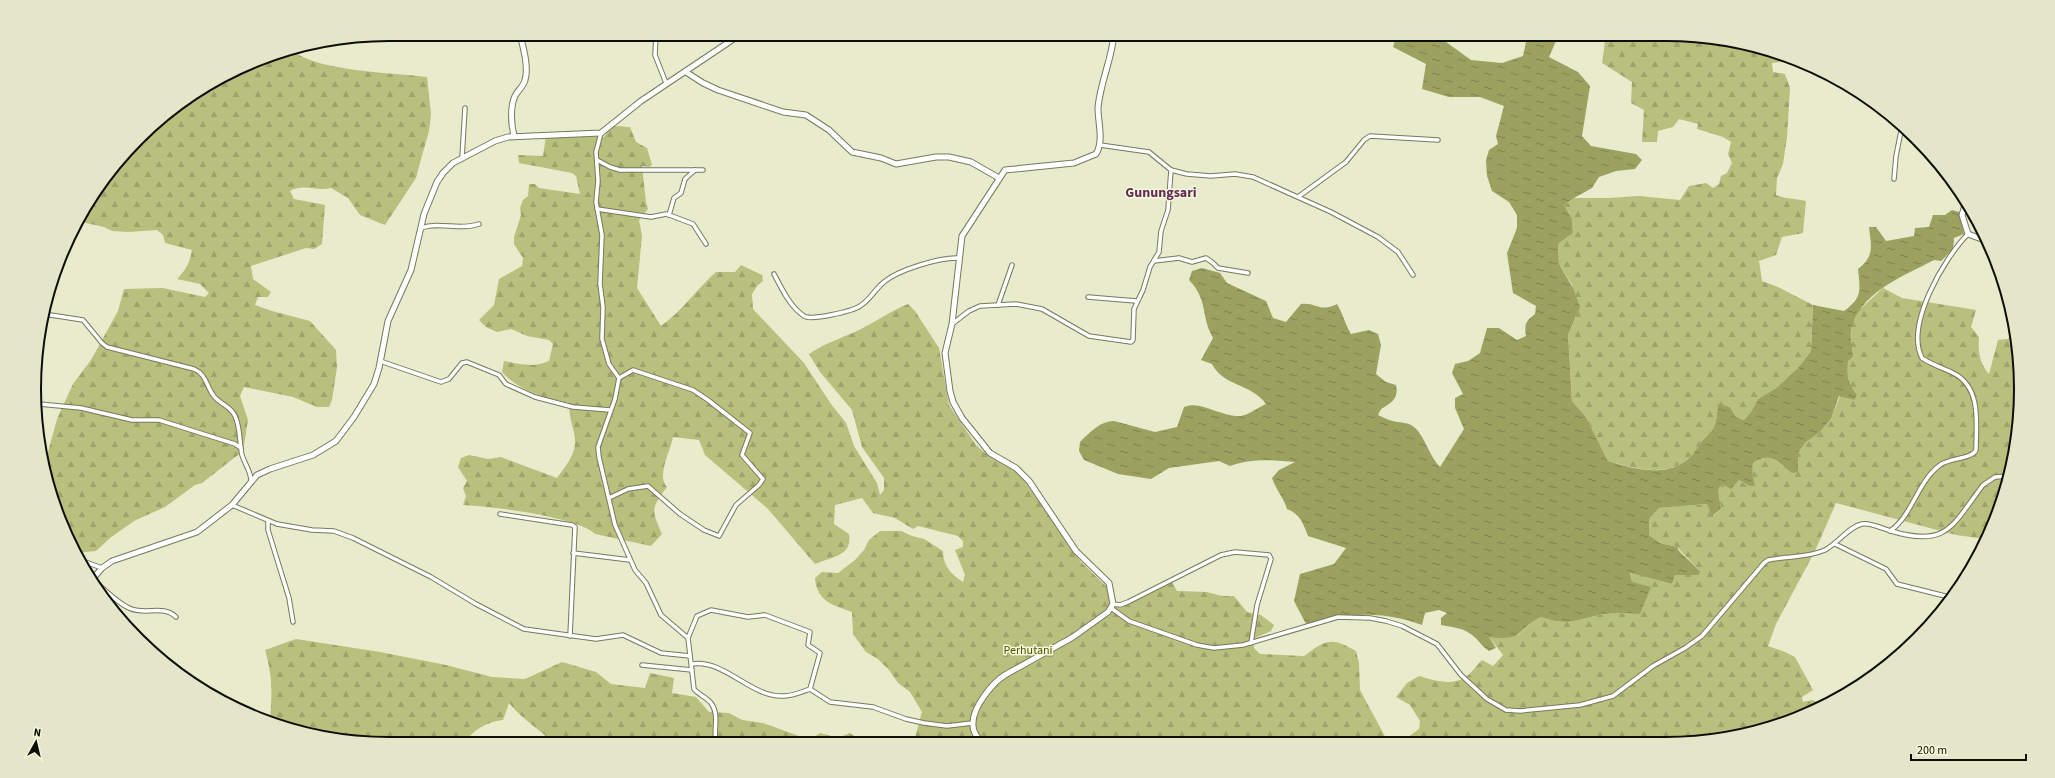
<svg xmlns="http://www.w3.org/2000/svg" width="2055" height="778" font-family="'Source Sans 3',sans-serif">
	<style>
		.forest { fill: url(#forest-firs) }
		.water { fill: url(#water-ripples) }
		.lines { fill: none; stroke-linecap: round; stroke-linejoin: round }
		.street-casing { stroke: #76795d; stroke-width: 5.5 }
		.secondary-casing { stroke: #76795d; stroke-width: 7 }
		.street { stroke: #fff; stroke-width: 3.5 }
		.secondary { stroke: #fff; stroke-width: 5 }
		.labels { text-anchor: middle; stroke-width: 3; stroke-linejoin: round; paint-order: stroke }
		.park-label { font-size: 12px; fill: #505301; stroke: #f6f9d9 }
		.quarter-label { font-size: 14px; font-weight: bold; fill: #642b57; stroke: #f6f9d9 }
		.rim { fill: none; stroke: #0d0e05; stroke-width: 2 }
	</style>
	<defs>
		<pattern id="forest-firs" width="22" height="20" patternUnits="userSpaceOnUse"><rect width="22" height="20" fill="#b9bf7d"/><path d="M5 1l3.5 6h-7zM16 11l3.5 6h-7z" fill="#9ea36b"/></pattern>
		<pattern id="water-ripples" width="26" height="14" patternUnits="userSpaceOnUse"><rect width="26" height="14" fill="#9ca160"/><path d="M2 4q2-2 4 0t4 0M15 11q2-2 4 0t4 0" fill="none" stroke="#7e824d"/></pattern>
	</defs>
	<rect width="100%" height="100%" fill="#e8eccc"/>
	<g class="forest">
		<path d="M 1606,34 L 1666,34 L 1758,46 L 1789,58 L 1788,61 L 1772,63 L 1773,72 L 1785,74 L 1790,88 L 1787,137 L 1783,164 L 1777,178 L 1776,195 C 1785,199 1796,199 1806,201 L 1803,233 L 1782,237 L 1776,255 L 1759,261 L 1762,281 L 1778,287 L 1813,305 L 1811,351 L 1798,368 L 1776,388 L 1758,399 L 1751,412 L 1744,420 L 1736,417 L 1730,407 L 1718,405 C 1717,412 1717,422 1713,429 C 1710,435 1702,439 1699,445 C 1679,481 1640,470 1608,461 L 1586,417 L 1572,401 L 1568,335 L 1576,317 L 1572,285 L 1559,264 L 1558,244 L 1573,233 L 1572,219 L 1564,205 L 1574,198 L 1609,198 L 1638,196 L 1680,200 L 1689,186 L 1706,183 L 1713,188 L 1719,184 L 1721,176 L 1727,173 L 1732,163 L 1728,154 L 1731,142 L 1723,137 L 1697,129 L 1698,124 L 1679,119 L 1673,127 L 1658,131 L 1657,142 L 1642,142 L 1644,110 L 1631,103 L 1632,82 L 1602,63 Z"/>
		<path d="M 293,50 C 312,71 397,73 427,77 L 431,114 L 429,131 L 421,159 L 416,178 L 385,225 L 360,215 L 348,198 L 331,188 C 317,192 304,183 290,191 L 294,199 L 325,205 L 322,244 L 314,249 L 306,248 L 251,266 L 253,279 L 271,292 L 268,297 L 258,297 L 255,305 L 272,311 L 310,321 L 336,350 L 337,367 L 332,400 L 329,407 L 317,407 L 293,397 L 244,387 L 240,396 L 248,420 L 243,451 L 202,483 L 195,485 L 165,507 L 134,521 L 110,538 L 96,551 L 76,553 L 61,525 L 44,467 L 57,419 L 73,384 L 91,360 L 118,311 L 124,289 L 163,288 L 205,297 L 209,293 L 200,284 L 177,279 C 186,270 190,262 192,250 L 165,243 L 163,235 L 157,230 L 129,232 L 112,231 L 104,227 L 77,221 L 81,212 L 155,122 L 211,82 L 275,53 Z"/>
		<path d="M 612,126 L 630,127 L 636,142 L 647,148 L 652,165 L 649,167 L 642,166 L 646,202 L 648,209 L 639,220 L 642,236 L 637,288 L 661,326 C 682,311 697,289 716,272 L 735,272 L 741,265 L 762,275 L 763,281 L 757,286 L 752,294 L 753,309 L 804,363 L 831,404 L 846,423 L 854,446 L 877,483 L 880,495 L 884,490 L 884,478 L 862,447 L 852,410 L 820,372 L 809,354 C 825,343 842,338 859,330 C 876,322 890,311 908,304 L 915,311 L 939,348 L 949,405 L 976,445 L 985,453 L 1019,473 L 1080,561 L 1107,587 L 1110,606 L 1120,608 L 1172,582 L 1177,591 L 1207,592 L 1222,596 L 1234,596 L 1247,612 L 1261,615 L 1274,625 L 1271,631 L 1253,639 L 1254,648 L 1260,654 L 1304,656 C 1327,639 1331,637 1356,651 L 1359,663 L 1360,690 L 1388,742 L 920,743 L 914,741 L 922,712 L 910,692 L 898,683 L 889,670 L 878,659 L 866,652 L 853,634 L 852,612 C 833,605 817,602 815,578 L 822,572 L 838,573 L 855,560 L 864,550 L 869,540 L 880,531 L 901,531 L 912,536 L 924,539 L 943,551 C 943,566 951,574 963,582 L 965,575 L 955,550 L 963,547 L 963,541 L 958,536 L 918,526 L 913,529 L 895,518 L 873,513 L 862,498 L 835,505 L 834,524 L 849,534 C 853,556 831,557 815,564 L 768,509 L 705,455 L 699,440 L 673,437 C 671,450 656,476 667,487 C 651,508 651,510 662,534 L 651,546 L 595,534 C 579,517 489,506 463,505 L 466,496 L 463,488 L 467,481 L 458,467 L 461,458 L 469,455 L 488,459 L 501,457 L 557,478 C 564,468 574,457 575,444 C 576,430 567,417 570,403 C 546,398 519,391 502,372 L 504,361 C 520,364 534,368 549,361 L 553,344 L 549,340 L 527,336 L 511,329 L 497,332 L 486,327 L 479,320 L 494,305 L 499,279 L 522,266 L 523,258 L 514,244 L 514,237 L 521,215 L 520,208 L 523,200 L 528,196 L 529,184 L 535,184 L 539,188 L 580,194 L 576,176 L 572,173 L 519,163 L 518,155 L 543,156 L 546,136 L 604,137 Z"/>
		<path d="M 1883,288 L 1902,298 L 1976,310 L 1971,327 L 1979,337 C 1978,352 1979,362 1989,374 L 1998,340 L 2008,339 L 2012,330 L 2015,331 L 2018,343 L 2020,412 L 2009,481 L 1985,539 L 1956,535 L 1836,503 L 1815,551 L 1776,624 L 1768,646 L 1785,652 L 1795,657 L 1813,690 L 1802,697 L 1803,702 L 1812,700 L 1819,703 L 1818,709 L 1713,741 L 1410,742 L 1408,737 L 1419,729 L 1420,721 L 1410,705 L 1396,697 L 1407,683 L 1419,676 C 1433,680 1450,686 1464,678 C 1470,675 1477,665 1482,660 L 1493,666 L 1503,655 L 1489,637 C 1497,637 1507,639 1515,636 C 1521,634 1531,621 1541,617 C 1569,627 1577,619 1605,614 C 1616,612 1628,614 1639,614 L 1630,573 L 1672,584 L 1675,575 L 1700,571 L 1677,547 L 1660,543 L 1649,535 L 1649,519 L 1659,508 L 1707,504 L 1713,516 L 1721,509 L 1718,490 L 1722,484 L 1731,488 L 1739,480 L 1749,486 L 1753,463 C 1767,455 1772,456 1784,467 L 1798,453 L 1806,442 L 1819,433 L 1831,419 L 1840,396 L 1854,400 L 1846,372 L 1852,324 L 1859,310 Z"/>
		<path d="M 296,639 L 380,652 L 446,665 L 492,677 L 525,679 L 562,662 L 596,672 L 611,684 L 645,688 L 650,673 L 674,678 L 672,693 L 696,697 L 709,712 L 729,713 L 742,720 L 763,723 L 810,740 L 820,733 L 838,738 L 850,733 L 864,743 L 555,744 C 540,730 522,719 509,703 L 503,720 C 486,722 473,730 463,744 C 399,744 331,745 270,722 C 272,693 273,678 265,650 Z"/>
	</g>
	<path class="water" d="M 1397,34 L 1435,34 L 1471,60 L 1502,63 L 1523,56 L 1526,42 L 1525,34 L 1559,34 L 1549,57 L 1578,72 L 1590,86 L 1582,136 L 1591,146 L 1636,154 L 1642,160 L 1635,169 L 1616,171 L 1599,177 L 1592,188 L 1574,198 L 1564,205 L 1572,219 L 1573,233 L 1558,244 L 1559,264 L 1573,288 L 1580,307 L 1568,335 L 1572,401 L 1586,417 L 1608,461 C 1640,471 1679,481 1699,445 C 1702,439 1710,435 1713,429 C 1717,422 1717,412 1718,404 L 1730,407 L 1736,417 L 1744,420 L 1751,412 L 1758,399 L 1776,388 L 1798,368 L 1811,351 L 1813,305 L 1844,311 C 1863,297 1860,290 1858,269 C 1875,256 1871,246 1869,227 L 1876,227 L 1886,241 L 1914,236 L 1915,228 L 1929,227 L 1933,215 L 1945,215 L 1952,210 L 1959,212 L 1964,234 L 1954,238 L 1953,249 L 1941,261 L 1934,260 C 1906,275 1865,290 1853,323 C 1849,333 1851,345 1853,356 L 1848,361 C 1846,375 1848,384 1857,395 L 1854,400 L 1839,396 L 1831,419 L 1819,433 L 1806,442 L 1798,453 L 1798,472 L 1792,473 C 1777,462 1772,451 1753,463 L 1752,474 L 1755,486 L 1749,486 L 1739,480 L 1731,489 L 1722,484 L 1718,490 L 1721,509 L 1712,516 L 1707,504 L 1659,508 L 1649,519 L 1649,535 L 1660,543 L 1677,547 L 1679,551 L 1700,571 L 1699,575 L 1675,575 L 1672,584 L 1630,573 L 1632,582 L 1651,587 L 1640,614 C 1628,614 1616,612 1605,614 C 1577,619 1569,627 1541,617 C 1531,621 1521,633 1515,636 C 1507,639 1498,638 1489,637 L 1496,648 L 1489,651 C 1482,647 1479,640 1472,635 C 1464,628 1452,627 1441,625 L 1441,618 L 1447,613 L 1439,610 L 1425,613 L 1422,625 C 1380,610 1348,613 1306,624 L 1294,601 L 1300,574 L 1334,564 L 1346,548 L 1308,536 C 1303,523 1300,514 1287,509 C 1284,498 1276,490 1272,478 L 1279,470 L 1295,462 C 1272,460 1252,458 1230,466 L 1219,461 L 1169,468 L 1151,479 L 1118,474 L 1084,460 L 1079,451 L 1080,442 C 1089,433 1100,421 1114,421 L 1155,432 L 1177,427 L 1184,407 C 1202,400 1221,418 1241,416 C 1248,415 1259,407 1266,404 C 1251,383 1224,387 1212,364 L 1201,360 L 1213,338 C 1200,315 1209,301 1189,280 L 1192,271 L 1202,268 L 1220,273 L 1227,283 L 1266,301 L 1273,318 L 1286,322 L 1301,304 C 1317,302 1319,313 1337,304 C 1343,314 1345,324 1351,334 L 1369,330 L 1378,334 L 1381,345 L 1376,374 L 1386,382 L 1396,385 C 1399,399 1391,403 1381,409 L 1378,415 C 1383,417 1388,420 1393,421 C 1401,423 1408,422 1414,427 C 1425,436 1429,456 1440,467 L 1464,429 L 1455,408 L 1455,398 L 1463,394 L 1452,373 L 1455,364 L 1468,361 L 1480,353 L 1487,328 L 1499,328 L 1517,340 L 1526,336 C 1524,324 1526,321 1535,314 L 1536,306 L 1513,293 L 1507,253 L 1517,228 L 1517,215 L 1509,202 L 1492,191 L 1487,176 L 1486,160 L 1489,150 L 1498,144 L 1496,136 L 1504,106 L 1480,97 L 1449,97 L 1422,89 L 1426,64 L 1393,47 Z"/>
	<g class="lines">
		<g class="street-casing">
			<g id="street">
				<path d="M 656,34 L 655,55 L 666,83"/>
				<path d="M 601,133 L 596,152 L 598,181 L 596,202 L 602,235 L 600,284 L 603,307 L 602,339 L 609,364 L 619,378 L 615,399 L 598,447 L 599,457 L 615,525 L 635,570 L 646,583 L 661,615 L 688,638 L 694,689 C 699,695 706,697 711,703 C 720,715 713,729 716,743"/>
				<path d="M 1100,145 L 1149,152 L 1171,170 L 1187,174 L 1211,176 L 1235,174 L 1253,177 L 1331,212 L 1378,237 L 1398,252 L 1413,275"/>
				<path d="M 462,158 L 465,108"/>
				<path d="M 597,160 L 610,167 L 620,170 L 703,170"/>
				<path d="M 1894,179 L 1896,156 L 1902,126"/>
				<path d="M 1298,197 L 1346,162 L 1364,140 L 1370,136 L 1438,140"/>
				<path d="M 597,209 L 651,217 L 666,214 L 672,216 L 693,224 L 706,244"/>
				<path d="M 669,215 L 674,198 L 681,193 L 685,179 L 695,170"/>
				<path d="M 421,228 C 441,221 458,231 479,224"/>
				<path d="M 1154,261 L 1179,258 L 1192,262 L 1206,258 L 1213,263 L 1218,268 L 1248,273"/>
				<path d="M 774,274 C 782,289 790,307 804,316 C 811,321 853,311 860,306 C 870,300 875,289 884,282 C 898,270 940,257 959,258"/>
				<path d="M 1088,297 L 1136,301"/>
				<path d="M 998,305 L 1012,265"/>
				<path d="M 44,314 L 83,320 L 102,343 L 107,347 L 194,369 C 206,374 206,385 213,395 C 219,404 231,406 235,416 C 241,429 239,442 242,455 C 245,465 251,471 251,481"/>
				<path d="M 952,324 L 969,311 L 980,306 L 1016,304 L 1042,309 L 1089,336 L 1131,342 L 1133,340 L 1134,309 L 1143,290 L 1150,267 L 1159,252 L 1161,231 L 1168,210 L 1171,170"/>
				<path d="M 380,361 L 441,382 L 449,379 L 462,363 L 467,362 L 499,375 L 506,384 L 535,397 L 573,407 L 610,410"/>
				<path d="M 39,404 L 81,408 L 132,420 L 159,420 L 235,444 L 241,448"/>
				<path d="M 609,498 L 628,489 L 648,486 L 680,514 L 704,530 L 719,536 L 736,505 L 759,485 L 763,479 L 742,455 L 750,433 L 708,400 L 693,390 L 633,370 L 619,378"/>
				<path d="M 232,505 L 277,524 L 312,530 L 334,531 L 353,538 L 431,577 L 476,604 L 524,629 L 596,639 L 623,635 L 661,653 L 690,656"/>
				<path d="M 500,514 L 572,525 L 575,527 L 570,636"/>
				<path d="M 268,521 L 268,530 L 289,598 L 293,622"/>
				<path d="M 1890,531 C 1913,515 1917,482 1940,465 C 1949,458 1972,459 1976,450 C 1976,425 1982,389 1955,374 C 1944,368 1932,365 1922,358 C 1905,325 1944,258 1968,234"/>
				<path d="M 1835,544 L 1886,569 L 1897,584 L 1949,597"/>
				<path d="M 573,553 L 630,560"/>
				<path d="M 80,560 L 102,568"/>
				<path d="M 92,579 C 103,588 116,602 129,608 C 145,616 163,604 176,617"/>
				<path d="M 1113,604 L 1120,605 L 1128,602 L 1221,555 L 1235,552 L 1269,555 L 1271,559 L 1257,605 L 1251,643"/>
				<path d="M 1111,608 L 1129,621 L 1197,645 L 1214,648 L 1243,645 L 1338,617 L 1370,618 L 1386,621 L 1402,626 L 1437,644 L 1461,675 L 1487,699 L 1506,710 L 1520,711 L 1580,705 L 1613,696 L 1653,666 L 1685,648 L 1702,636 L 1764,563 L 1768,560 C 1787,556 1807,558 1825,550 C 1837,544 1850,526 1862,524 C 1870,522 1883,529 1891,531 C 1947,548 1952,526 1983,485 L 1995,477 L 2010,476"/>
				<path d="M 688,638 L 697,616 L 711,610 L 748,617 L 765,615 L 810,632 L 808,645 L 820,653 L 810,689"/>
				<path d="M 692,664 C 725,659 751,698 784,696 C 793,696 802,692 810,689 L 830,702 L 873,707 L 906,719 L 924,723 L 947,726 L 972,723"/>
				<path d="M 642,665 L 692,670"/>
			</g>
		</g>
		<g class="secondary-casing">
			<g id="secondary">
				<path d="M 686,72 L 703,83 L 718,90 L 783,112 L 806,115 L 829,130 L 852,152 L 881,158 L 896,164 L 936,157 L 949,157 L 971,162 L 999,178"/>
				<path d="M 514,136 C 511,124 510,107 515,96 C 518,90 524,86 525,80 C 529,67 523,47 520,34"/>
				<path d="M 1966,202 L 1962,215 L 1968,234 L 1987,241"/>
				<path d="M 91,581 L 102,568 L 112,561 L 197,532 L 232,505 L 257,475 L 270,469 L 313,455 L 336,441 L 354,417 L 374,384 L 379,368 L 388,321 L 411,270 L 424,214 L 437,182 L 443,173 L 453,163 L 495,141 L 508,137 L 601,133 L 641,101 L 741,34"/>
				<path d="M 982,743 C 977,737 972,731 973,723 C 973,707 992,683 1005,675 L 1073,637 L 1108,612 L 1113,604 L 1109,583 L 1076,551 L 1029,481 L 1016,468 L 990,453 L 962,418 L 953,402 L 950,391 L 945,353 L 952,324 L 962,236 L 1005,170 L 1074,163 L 1096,154 C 1104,141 1098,123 1098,108 C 1100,83 1112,59 1114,34"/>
			</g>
		</g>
		<use href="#street" class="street"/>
		<use href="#secondary" class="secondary"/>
	</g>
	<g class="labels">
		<g class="park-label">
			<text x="1028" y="654">Perhutani</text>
		</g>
		<g class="quarter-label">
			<text x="1161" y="197">Gunungsari</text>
		</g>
	</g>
	<path d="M0 0H2055V778H0ZM389 41H1666A348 348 0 0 1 2014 389V389A348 348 0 0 1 1666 737H389A348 348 0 0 1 41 389V389A348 348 0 0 1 389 41Z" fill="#e3e6c8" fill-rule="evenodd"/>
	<path class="rim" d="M389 41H1666A348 348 0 0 1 2014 389V389A348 348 0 0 1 1666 737H389A348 348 0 0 1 41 389V389A348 348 0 0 1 389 41Z"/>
	<g transform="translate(36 742) rotate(8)" stroke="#f6f9d9" stroke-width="3" paint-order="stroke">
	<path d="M0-3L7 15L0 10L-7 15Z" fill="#0d0e05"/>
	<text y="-6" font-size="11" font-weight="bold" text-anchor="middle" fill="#0d0e05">N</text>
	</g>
	<path d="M1911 754v6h115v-6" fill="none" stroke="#0d0e05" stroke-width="2"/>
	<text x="1917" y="754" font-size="12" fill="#0d0e05" stroke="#f6f9d9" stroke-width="3" paint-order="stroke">200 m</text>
</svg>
